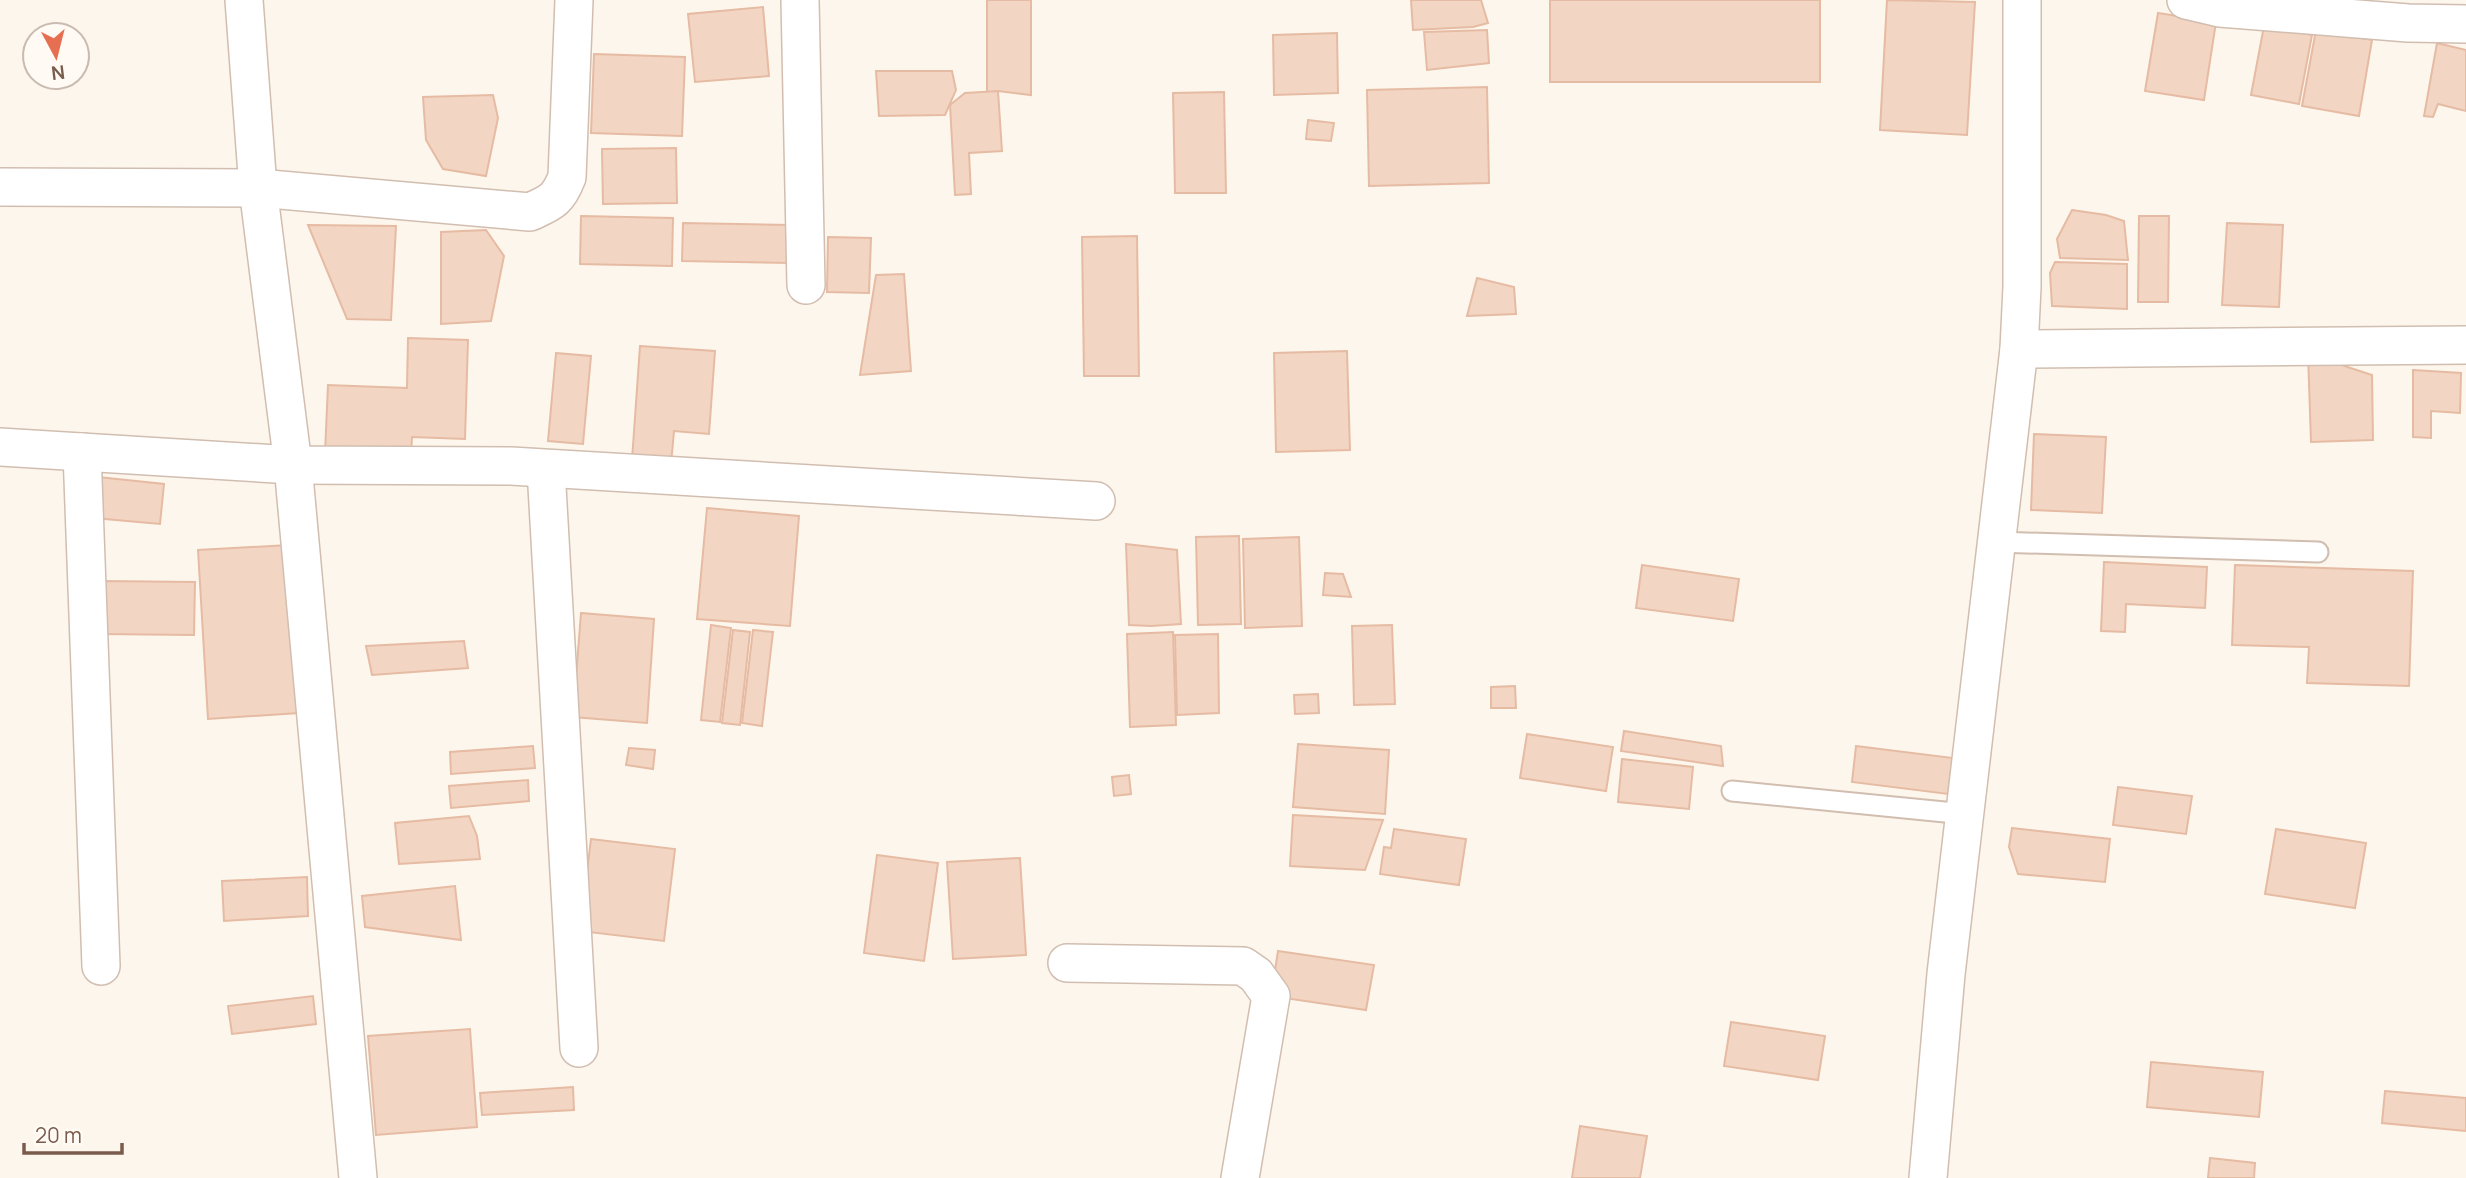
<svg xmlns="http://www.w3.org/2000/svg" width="2466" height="1178" font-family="Manrope,sans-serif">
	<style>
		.building { fill: #f3d5c3; stroke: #e6bba3; stroke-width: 2 }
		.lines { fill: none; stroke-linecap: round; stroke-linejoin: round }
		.service-casing { stroke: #d1beb0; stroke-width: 23 }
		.minor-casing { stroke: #d1beb0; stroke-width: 40 }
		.service { stroke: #fff; stroke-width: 19 }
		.minor { stroke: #fff; stroke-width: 37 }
	</style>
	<rect width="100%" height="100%" fill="#fdf6ec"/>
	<g class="building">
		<path d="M 987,0 L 1031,0 L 1031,95 L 998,91 L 987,95 Z"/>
		<path d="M 1411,0 L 1481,0 L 1488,23 L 1473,27 L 1413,30 Z"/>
		<rect x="1550" y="0" width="270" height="82"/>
		<path d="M 1887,0 L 1975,2 L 1967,135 L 1880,130 Z"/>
		<path d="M 763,7 L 769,76 L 695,82 L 688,14 Z"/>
		<path d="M 2158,13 L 2216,22 L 2204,100 L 2145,91 Z"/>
		<path d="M 2264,26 L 2312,35 L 2299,104 L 2251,95 Z"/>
		<path d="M 1487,30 L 1489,63 L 1427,70 L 1424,32 Z"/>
		<path d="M 2316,30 L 2372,40 L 2359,116 L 2302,106 Z"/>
		<path d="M 1337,33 L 1338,93 L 1274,95 L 1273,35 Z"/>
		<path d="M 2437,43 L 2466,50 L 2466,111 L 2438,104 L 2433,117 L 2424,116 Z"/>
		<path d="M 594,54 L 685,57 L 682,136 L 591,133 Z"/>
		<path d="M 876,71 L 952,71 L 956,90 L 945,115 L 879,116 Z"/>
		<path d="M 1487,87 L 1489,183 L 1369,186 L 1367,90 Z"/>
		<path d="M 998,91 L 1002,151 L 969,153 L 971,194 L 955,195 L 950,105 L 965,93 Z"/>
		<path d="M 1224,92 L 1226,193 L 1175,193 L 1173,93 Z"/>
		<path d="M 493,95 L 498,118 L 486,176 L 443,169 L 426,140 L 423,97 Z"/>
		<path d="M 1308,120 L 1334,123 L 1331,141 L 1306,139 Z"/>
		<path d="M 676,148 L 677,203 L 603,204 L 602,149 Z"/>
		<path d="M 2072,210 L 2106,215 L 2124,221 L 2128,260 L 2060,258 L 2057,239 Z"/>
		<path d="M 581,216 L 673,218 L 672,266 L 580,264 Z"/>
		<path d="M 2139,216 L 2169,216 L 2168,302 L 2138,302 Z"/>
		<path d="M 683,223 L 791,225 L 791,263 L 682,261 Z"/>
		<path d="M 2227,223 L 2283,225 L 2279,307 L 2222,305 Z"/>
		<path d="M 308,225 L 396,226 L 391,320 L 347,319 Z"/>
		<path d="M 486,230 L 504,256 L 491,321 L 441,324 L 441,232 Z"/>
		<path d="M 1137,236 L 1139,376 L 1084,376 L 1082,237 Z"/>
		<path d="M 828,237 L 871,238 L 869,293 L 827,292 Z"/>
		<path d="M 2055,262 L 2127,264 L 2127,309 L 2052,306 L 2050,273 Z"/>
		<path d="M 904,274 L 911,371 L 860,375 L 876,275 Z"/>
		<path d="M 1477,278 L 1514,287 L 1516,314 L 1467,316 Z"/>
		<path d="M 408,338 L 468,340 L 465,439 L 412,437 L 411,455 L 325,453 L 328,385 L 407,388 Z"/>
		<path d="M 640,346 L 715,351 L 709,434 L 674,431 L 671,464 L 632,460 Z"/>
		<path d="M 1347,351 L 1350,450 L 1276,452 L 1274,353 Z"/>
		<path d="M 556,353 L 591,356 L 583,444 L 548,441 Z"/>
		<path d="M 2308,354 L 2372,375 L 2373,440 L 2311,442 Z"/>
		<path d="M 2413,370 L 2461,373 L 2460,413 L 2431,411 L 2431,438 L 2413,437 Z"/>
		<path d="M 2034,434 L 2106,437 L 2102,513 L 2031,510 Z"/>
		<path d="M 98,477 L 164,484 L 160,524 L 94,518 Z"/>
		<path d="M 707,508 L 799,516 L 790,626 L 697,619 Z"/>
		<path d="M 1239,536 L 1241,624 L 1198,625 L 1196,537 Z"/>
		<path d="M 1299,537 L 1302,626 L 1245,628 L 1243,539 Z"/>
		<path d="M 1126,544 L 1177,550 L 1181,624 L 1151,626 L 1129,625 Z"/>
		<path d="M 289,545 L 299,713 L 208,719 L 198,550 Z"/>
		<path d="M 2104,562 L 2207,567 L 2205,608 L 2126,604 L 2125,632 L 2101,631 Z"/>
		<path d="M 1642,565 L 1739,579 L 1733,621 L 1636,608 Z"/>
		<path d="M 2235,565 L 2413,571 L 2409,686 L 2307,683 L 2309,647 L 2232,645 Z"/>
		<path d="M 1325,573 L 1343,574 L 1351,597 L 1323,595 Z"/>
		<path d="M 101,581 L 195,582 L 194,635 L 100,634 Z"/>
		<path d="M 581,613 L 654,619 L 647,723 L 573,717 Z"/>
		<path d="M 711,625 L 731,628 L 720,722 L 701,720 Z"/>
		<path d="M 1392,625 L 1395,704 L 1354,705 L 1352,626 Z"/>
		<path d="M 733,630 L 750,632 L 740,725 L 722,723 Z"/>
		<path d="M 753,630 L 773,632 L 762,726 L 742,723 Z"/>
		<path d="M 1173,632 L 1176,725 L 1130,727 L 1127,634 Z"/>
		<path d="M 1218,634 L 1219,713 L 1177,715 L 1175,635 Z"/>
		<path d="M 464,641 L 468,668 L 372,675 L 366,646 Z"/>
		<path d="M 1515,686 L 1516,708 L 1491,708 L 1491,687 Z"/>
		<path d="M 1318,694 L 1319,713 L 1295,714 L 1294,695 Z"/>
		<path d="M 1624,731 L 1721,746 L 1723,766 L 1621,751 Z"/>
		<path d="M 1527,734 L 1613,747 L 1606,791 L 1520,778 Z"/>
		<path d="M 1298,744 L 1389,750 L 1385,814 L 1293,807 Z"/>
		<path d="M 533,746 L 535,768 L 451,774 L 450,752 Z"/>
		<path d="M 1856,746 L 1953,758 L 1948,794 L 1852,782 Z"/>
		<path d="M 629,748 L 655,750 L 653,769 L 626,765 Z"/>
		<path d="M 1622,759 L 1693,767 L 1689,809 L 1618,802 Z"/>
		<path d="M 1129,775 L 1131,794 L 1114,796 L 1112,777 Z"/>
		<path d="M 528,780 L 529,801 L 451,808 L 449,786 Z"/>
		<path d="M 2118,787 L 2192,796 L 2186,834 L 2113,825 Z"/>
		<path d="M 1293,815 L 1383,820 L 1365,870 L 1290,866 Z"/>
		<path d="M 469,816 L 477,836 L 480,859 L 399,864 L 395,823 Z"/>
		<path d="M 2012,828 L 2110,839 L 2105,882 L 2018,874 L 2009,847 Z"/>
		<path d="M 1394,829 L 1466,839 L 1459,885 L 1380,874 L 1384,847 L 1391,848 Z"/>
		<path d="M 2276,829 L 2366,843 L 2355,908 L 2265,894 Z"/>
		<path d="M 591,839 L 675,849 L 664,941 L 580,931 Z"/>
		<path d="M 877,855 L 938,863 L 924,961 L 864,953 Z"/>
		<path d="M 1020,858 L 1026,955 L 953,959 L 947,862 Z"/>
		<path d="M 307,877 L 308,916 L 224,921 L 222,881 Z"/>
		<path d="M 455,886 L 461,940 L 365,927 L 362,896 Z"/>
		<path d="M 1278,951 L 1374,965 L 1366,1010 L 1271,996 Z"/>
		<path d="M 313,996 L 316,1024 L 232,1034 L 228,1006 Z"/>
		<path d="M 1731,1022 L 1825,1036 L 1818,1080 L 1724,1066 Z"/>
		<path d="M 470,1029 L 477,1127 L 376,1135 L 368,1036 Z"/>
		<path d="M 2151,1062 L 2263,1072 L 2259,1117 L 2147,1107 Z"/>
		<path d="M 573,1087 L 574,1110 L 482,1115 L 480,1093 Z"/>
		<path d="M 2385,1091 L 2466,1098 L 2466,1131 L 2382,1123 Z"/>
		<path d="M 1580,1126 L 1647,1136 L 1640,1178 L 1572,1178 Z"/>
		<path d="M 2210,1158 L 2255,1163 L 2254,1178 L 2208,1178 Z"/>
	</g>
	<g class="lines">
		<g class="service-casing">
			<g id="service">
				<path d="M 1996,542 L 2318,552"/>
				<path d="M 1732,791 L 1965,814"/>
			</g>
		</g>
		<g class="minor-casing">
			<g id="minor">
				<path d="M 244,0 L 258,188 L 293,465 L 358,1178"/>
				<path d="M 800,0 L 806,285"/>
				<path d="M 2186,0 L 2220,8 L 2408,23 L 2466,24"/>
				<path d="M 0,187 L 258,188 L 530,212 C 552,202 558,200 567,177 L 574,0"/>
				<path d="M 2019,349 L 2466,345"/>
				<path d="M 0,447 L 293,465 L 511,466 L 1096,501"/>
				<path d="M 82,452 L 101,966"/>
				<path d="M 546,469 L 579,1048"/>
				<path d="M 1067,963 L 1243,966 L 1256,975 L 1271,996 L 1240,1178"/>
				<path d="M 1928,1178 L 1946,974 L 2019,349 L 2022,287 L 2022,0"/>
			</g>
		</g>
		<use href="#service" class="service"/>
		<use href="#minor" class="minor"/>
	</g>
	<g transform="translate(56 56) rotate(173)"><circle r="33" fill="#fffaf3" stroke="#cabbb1" stroke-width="2"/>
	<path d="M0-5L12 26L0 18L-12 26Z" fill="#e76f51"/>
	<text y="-10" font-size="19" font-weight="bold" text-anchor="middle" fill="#7a5c4d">N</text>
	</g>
	<path d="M24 1143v10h98v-10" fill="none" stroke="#7a5c4d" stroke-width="3.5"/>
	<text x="35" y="1143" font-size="21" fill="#7a5c4d" stroke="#fffaf3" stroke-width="5" paint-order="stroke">20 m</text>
</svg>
